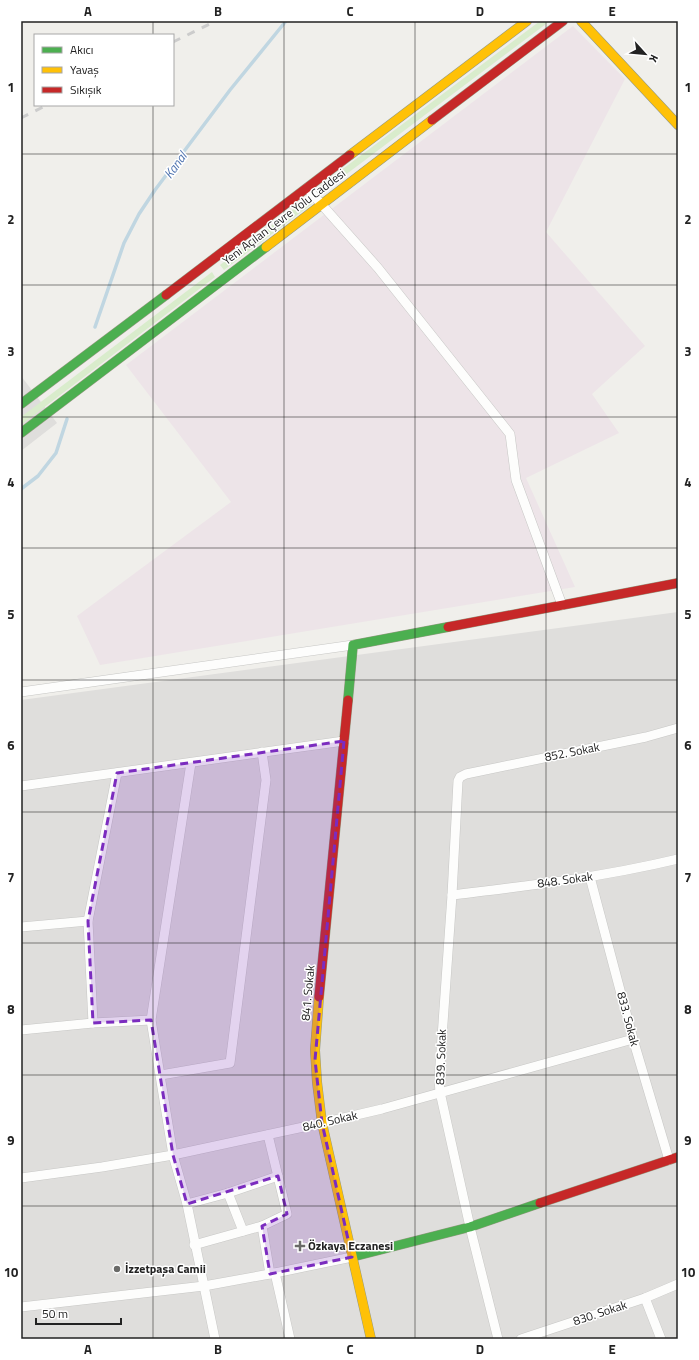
<svg xmlns="http://www.w3.org/2000/svg" width="699" height="1360" font-family="'Titillium Web',sans-serif">
	<style>
		.residential { fill: #dfdedc }
		.industrial { fill: #ede4e8 }
		.grass { fill: #d9eccc }
		.lines { fill: none; stroke-linecap: round; stroke-linejoin: round }
		.stream { stroke: #c0d6e1; stroke-width: 3.5 }
		.street-casing { stroke: #c7c7c5; stroke-width: 10 }
		.fast-casing { stroke: #959a82; stroke-width: 10 }
		.slow-casing { stroke: #959a82; stroke-width: 10 }
		.jam-casing { stroke: #959a82; stroke-width: 10 }
		.street { stroke: #fdfdfc; stroke-width: 9 }
		.fast { stroke: #4caf50; stroke-width: 9 }
		.slow { stroke: #ffc107; stroke-width: 9 }
		.jam { stroke: #c62828; stroke-width: 9 }
		.rail { stroke: #ccc; stroke-width: 3; stroke-dasharray: 8 8; stroke-linecap: butt }
		.marked { fill: #7b2cbf; fill-opacity: 0.2; stroke: #7b2cbf; stroke-width: 3; stroke-dasharray: 8 5; stroke-linejoin: round }
		.grid { fill: none; stroke: #222; stroke-width: 1; stroke-opacity: 0.55 }
		.poi-dot { fill: #6a6a68; stroke: #fff; stroke-width: 1.5 }
		.labels { text-anchor: middle; stroke-width: 3; stroke-linejoin: round; paint-order: stroke }
		.street-label { font-size: 12px; fill: #222; stroke: #fff }
		.poi-label { font-size: 12px; font-weight: bold; fill: #222; stroke: #fff; text-anchor: start }
		.water-label { font-size: 13px; font-style: italic; fill: #5074b0; stroke: #fff }
		.neatline { fill: none; stroke: #222; stroke-width: 1.5 }
		.grid-label { font-size: 13px; text-anchor: middle; font-weight: bold; fill: #222 }
	</style>
	<rect width="100%" height="100%" fill="#f0efeb"/>
	<g class="residential">
		<path d="M 21,376 L 57,423 L 21,451 Z"/>
		<path d="M 678,612 L 678,1339 L 21,1339 L 21,700 Z"/>
	</g>
	<path class="industrial" d="M 573,26 L 625,79 L 546,232 L 645,346 L 592,394 L 619,433 L 526,478 L 575,587 L 100,665 L 77,616 L 231,502 L 126,365 Z"/>
	<g class="grass">
		<path d="M 540,21 L 550,21 L 320,194 L 316,189 Z"/>
		<path d="M 308,198 L 312,204 L 224,270 L 220,265 Z"/>
		<path d="M 212,272 L 215,277 L 21,425 L 21,417 Z"/>
	</g>
	<g class="lines">
		<g class="stream">
			<path d="M 95,327 L 124,243 L 139,214 L 155,190 L 230,90 L 286,21"/>
			<path d="M 21,489 L 38,476 L 56,453 L 67,419"/>
		</g>
		<g class="street-casing">
			<g id="street">
				<path d="M 307,188 L 378,268 L 510,434 L 516,480 L 562,605"/>
				<path d="M 21,692 L 353,645"/>
				<path d="M 191,763 L 151,1020 L 173,1155 L 187,1204 L 215,1339"/>
				<path d="M 21,786 L 344,741"/>
				<path d="M 590,877 L 633,1039 L 669,1160"/>
				<path d="M 452,895 C 528,886 603,877 678,859"/>
				<path d="M 21,927 L 88,921"/>
				<path d="M 93,1023 L 88,921 L 117,773"/>
				<path d="M 21,1030 L 93,1023 L 151,1020"/>
				<path d="M 161,1075 L 230,1063 L 266,780 L 262,752"/>
				<path d="M 21,1178 L 102,1167 L 173,1155 L 322,1123 L 382,1109 L 633,1039"/>
				<path d="M 228,1193 L 243,1231"/>
				<path d="M 187,1204 L 228,1193 L 278,1176"/>
				<path d="M 262,1226 L 270,1274"/>
				<path d="M 194,1245 L 262,1226 L 287,1214 L 268,1135"/>
				<path d="M 275,1273 L 290,1339"/>
				<path d="M 645,1298 L 661,1339"/>
				<path d="M 21,1307 L 204,1286 L 275,1273 L 352,1257"/>
				<path d="M 498,1339 L 470,1227 L 440,1092 L 439,1080 L 452,895 L 458,781 L 460,777 L 466,774 L 646,737 L 678,728"/>
				<path d="M 521,1339 L 645,1298 L 678,1284"/>
			</g>
		</g>
		<g class="fast-casing">
			<g id="fast">
				<path d="M 21,404 L 166,295"/>
				<path d="M 21,433 L 266,247"/>
				<path d="M 348,700 L 353,645 L 448,627"/>
				<path d="M 352,1257 L 470,1227 L 540,1203"/>
			</g>
		</g>
		<g class="slow-casing">
			<g id="slow">
				<path d="M 581,21 L 678,125"/>
				<path d="M 350,155 L 527,21"/>
				<path d="M 266,247 L 432,120"/>
				<path d="M 319,997 L 315,1050 L 317,1082 L 322,1123 L 371,1339"/>
			</g>
		</g>
		<g class="jam-casing">
			<g id="jam">
				<path d="M 432,120 L 563,21"/>
				<path d="M 166,295 L 350,155"/>
				<path d="M 448,627 L 678,583"/>
				<path d="M 319,997 L 348,700"/>
				<path d="M 540,1203 L 678,1157"/>
			</g>
		</g>
		<use href="#street" class="street"/>
		<use href="#fast" class="fast"/>
		<use href="#slow" class="slow"/>
		<use href="#jam" class="jam"/>
		<g class="rail">
			<path d="M 173,42 L 216,21"/>
			<path d="M 21,118 L 47,105"/>
		</g>
	</g>
	<path class="marked" d="M 344,741 L 315,1060 L 322,1123 L 352,1257 L 270,1274 L 262,1226 L 287,1214 L 278,1176 L 187,1204 L 173,1155 L 151,1020 L 93,1023 L 88,921 L 117,773 Z"/>
	<path class="grid" d="M 153,21 L 153,35M 284,21 L 284,1339M 415,21 L 415,1339M 546,21 L 546,1339M 153,105 L 153,1339M 21,154 L 678,154M 21,285 L 678,285M 21,417 L 678,417M 21,548 L 678,548M 21,680 L 678,680M 21,812 L 678,812M 21,943 L 678,943M 21,1075 L 678,1075M 21,1206 L 678,1206"/>
	<g class="poi-dot">
		<path d="M298 1240h4v4h4v4h-4v4h-4v-4h-4v-4h4z"/>
		<circle cx="117" cy="1269" r="4"/>
	</g>
	<g class="labels">
		<g class="street-label">
			<text transform="translate(284 217) rotate(-37)" y="4">Yeni Açılan Çevre Yolu Caddesi</text>
			<text transform="translate(572 752) rotate(-11)" y="4">852. Sokak</text>
			<text transform="translate(565 880) rotate(-8)" y="4">848. Sokak</text>
			<text transform="translate(308 993) rotate(-85)" y="4">841. Sokak</text>
			<text transform="translate(628 1019) rotate(75)" y="4">833. Sokak</text>
			<text transform="translate(441 1057) rotate(-88)" y="4">839. Sokak</text>
			<text transform="translate(330 1121) rotate(-13)" y="4">840. Sokak</text>
			<text transform="translate(600 1313) rotate(-18)" y="4">830. Sokak</text>
		</g>
		<g class="poi-label">
			<text x="308" y="1250">Özkaya Eczanesi</text>
			<text x="125" y="1273">İzzetpaşa Camii</text>
		</g>
		<g class="water-label">
			<text transform="translate(175 165) rotate(-54)" y="5">Kanal</text>
		</g>
	</g>
	<rect width="699" height="1360" fill="none" stroke="#ffffff" stroke-width="44"/>
	<rect x="34" y="34" width="140" height="72" fill="#ffffff" stroke="#a7a7a7"/>
	<rect x="42" y="47" width="20" height="6" fill="#4caf50" stroke="#a7a7a7"/>
	<text x="70" y="54" font-size="12" fill="#222222">Akıcı</text>
	<rect x="42" y="67" width="20" height="6" fill="#ffc107" stroke="#a7a7a7"/>
	<text x="70" y="74" font-size="12" fill="#222222">Yavaş</text>
	<rect x="42" y="87" width="20" height="6" fill="#c62828" stroke="#a7a7a7"/>
	<text x="70" y="94" font-size="12" fill="#222222">Sıkışık</text>
	<g transform="translate(645 54) rotate(117)" stroke="#ffffff" stroke-width="3" paint-order="stroke">
	<path d="M0-3L7 15L0 10L-7 15Z" fill="#222222"/>
	<text y="-6" font-size="11" font-weight="bold" text-anchor="middle" fill="#222222">K</text>
	</g>
	<path d="M36 1318v6h85v-6" fill="none" stroke="#222222" stroke-width="2"/>
	<text x="42" y="1318" font-size="12" fill="#222222" stroke="#ffffff" stroke-width="3" paint-order="stroke">50 m</text>
	<rect x="22" y="22" width="655" height="1316" class="neatline"/>
	<g class="grid-label">
		<text x="88" y="16">A</text>
		<text x="218" y="16">B</text>
		<text x="350" y="16">C</text>
		<text x="480" y="16">D</text>
		<text x="612" y="16">E</text>
		<text x="11" y="92">1</text>
		<text x="688" y="92">1</text>
		<text x="11" y="224">2</text>
		<text x="688" y="224">2</text>
		<text x="11" y="356">3</text>
		<text x="688" y="356">3</text>
		<text x="11" y="487">4</text>
		<text x="688" y="487">4</text>
		<text x="11" y="619">5</text>
		<text x="688" y="619">5</text>
		<text x="11" y="750">6</text>
		<text x="688" y="750">6</text>
		<text x="11" y="882">7</text>
		<text x="688" y="882">7</text>
		<text x="11" y="1014">8</text>
		<text x="688" y="1014">8</text>
		<text x="11" y="1145">9</text>
		<text x="688" y="1145">9</text>
		<text x="11" y="1277">10</text>
		<text x="688" y="1277">10</text>
		<text x="88" y="1354">A</text>
		<text x="218" y="1354">B</text>
		<text x="350" y="1354">C</text>
		<text x="480" y="1354">D</text>
		<text x="612" y="1354">E</text>
	</g>
</svg>
